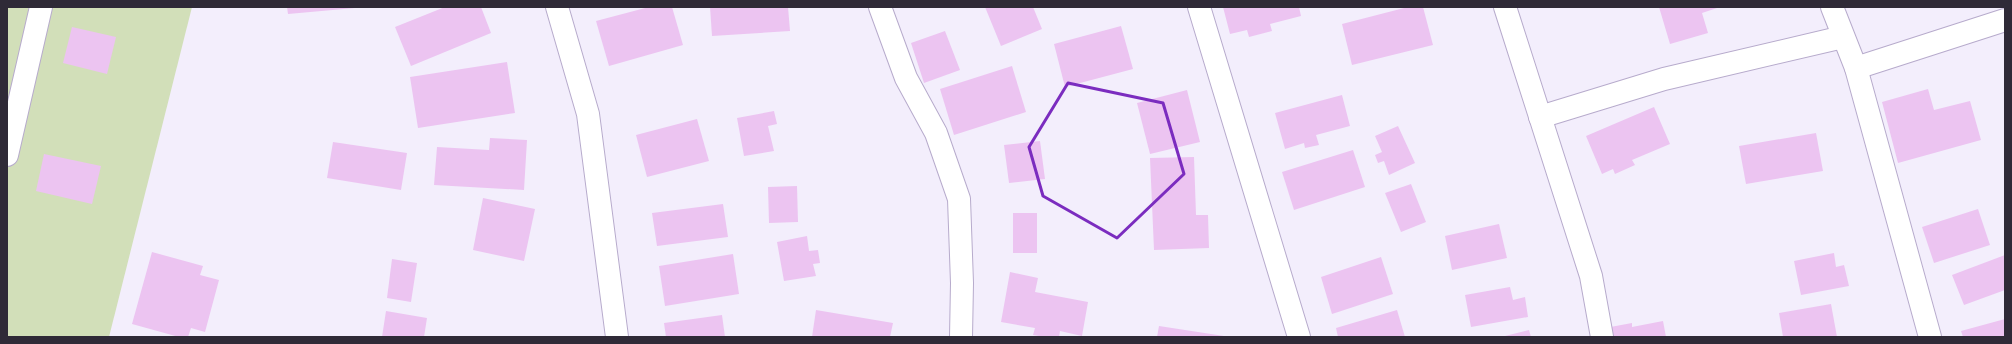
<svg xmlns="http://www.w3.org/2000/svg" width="2012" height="344" font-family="'Libre Baskerville',serif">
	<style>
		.green { fill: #d2dfb9 }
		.building { fill: #ecc4f1 }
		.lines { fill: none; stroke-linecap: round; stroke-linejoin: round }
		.minor-casing { stroke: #b7abcc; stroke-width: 24 }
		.minor { stroke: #fff; stroke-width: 22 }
		.marked { fill: none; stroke: #7b2cbf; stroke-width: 3; stroke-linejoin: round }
	</style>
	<rect width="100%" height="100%" fill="#f3eefc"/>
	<path class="green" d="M 7,7 L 192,7 L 109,337 L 7,337 Z"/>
	<g class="building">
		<path d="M 287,7 L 355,7 L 355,8 L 288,14 Z"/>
		<path d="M 445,7 L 481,7 L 491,33 L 411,66 L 395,27 Z"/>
		<path d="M 649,7 L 672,7 L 683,45 L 609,66 L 596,21 Z"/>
		<path d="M 710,7 L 788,7 L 790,31 L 712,36 Z"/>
		<path d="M 985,7 L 1033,7 L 1042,29 L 1001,46 Z"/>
		<path d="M 1223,7 L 1299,7 L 1301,16 L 1270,24 L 1272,31 L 1249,37 L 1247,30 L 1230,34 Z"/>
		<path d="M 1408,7 L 1423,7 L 1433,45 L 1352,65 L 1342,24 Z"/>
		<path d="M 1659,7 L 1720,7 L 1702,13 L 1708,33 L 1670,44 Z"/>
		<path d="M 1121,26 L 1133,69 L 1065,87 L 1054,44 Z"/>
		<path d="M 72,27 L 116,37 L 107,74 L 63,63 Z"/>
		<path d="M 945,31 L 960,70 L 924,83 L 911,43 Z"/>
		<path d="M 507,62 L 515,113 L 418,128 L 410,77 Z"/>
		<path d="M 1012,66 L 1026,112 L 954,135 L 940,89 Z"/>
		<path d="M 1928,89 L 1934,110 L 1970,101 L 1981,140 L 1898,163 L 1882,102 Z"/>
		<path d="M 1187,90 L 1200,142 L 1150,154 L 1137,103 Z"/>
		<path d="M 1342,95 L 1350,126 L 1316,135 L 1319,145 L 1305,148 L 1304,143 L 1285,149 L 1275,113 Z"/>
		<path d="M 1654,107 L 1670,144 L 1632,160 L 1635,165 L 1615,174 L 1613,169 L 1602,174 L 1586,136 Z"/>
		<path d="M 774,111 L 777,124 L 768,126 L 774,151 L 744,156 L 737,118 Z"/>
		<path d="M 697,119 L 709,161 L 647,177 L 636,135 Z"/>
		<path d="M 1398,126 L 1415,163 L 1389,175 L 1384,161 L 1378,163 L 1375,155 L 1382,152 L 1375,136 Z"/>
		<path d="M 1816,133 L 1823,171 L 1746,184 L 1739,146 Z"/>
		<path d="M 490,138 L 527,140 L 524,190 L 434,185 L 437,147 L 489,150 Z"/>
		<path d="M 1040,141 L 1045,179 L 1009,183 L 1004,145 Z"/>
		<path d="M 333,142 L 407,153 L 401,190 L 327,178 Z"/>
		<path d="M 1353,150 L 1365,187 L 1294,210 L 1282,172 Z"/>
		<path d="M 44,154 L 101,166 L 92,204 L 36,191 Z"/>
		<path d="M 1194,157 L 1196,215 L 1208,215 L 1209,248 L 1154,250 L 1150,158 Z"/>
		<path d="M 1411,184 L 1426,222 L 1401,232 L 1385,193 Z"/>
		<path d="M 797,186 L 798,222 L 769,223 L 768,187 Z"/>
		<path d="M 483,198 L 535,209 L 524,261 L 473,250 Z"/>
		<path d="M 723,204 L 728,237 L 657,246 L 652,213 Z"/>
		<path d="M 1978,209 L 1990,245 L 1934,263 L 1922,227 Z"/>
		<rect x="1013" y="213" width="24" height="40"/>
		<path d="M 1499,224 L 1507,258 L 1452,270 L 1445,236 Z"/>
		<path d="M 807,236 L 809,251 L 818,250 L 820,263 L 813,264 L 816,276 L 784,281 L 777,242 Z"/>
		<path d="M 152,252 L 203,266 L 200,275 L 219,280 L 205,332 L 191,328 L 188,337 L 179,337 L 132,324 Z"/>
		<path d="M 1834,253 L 1836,267 L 1844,265 L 1849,286 L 1801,295 L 1794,261 Z"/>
		<path d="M 733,254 L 739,294 L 665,306 L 659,266 Z"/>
		<path d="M 2005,255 L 2005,290 L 1964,305 L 1952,275 Z"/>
		<path d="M 1381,257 L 1393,294 L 1332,314 L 1321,277 Z"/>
		<path d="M 392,259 L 417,263 L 411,302 L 387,298 Z"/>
		<path d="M 1010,272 L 1038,278 L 1035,292 L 1088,302 L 1082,336 L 1060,331 L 1059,337 L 1045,337 L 1033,335 L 1035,328 L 1001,322 Z"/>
		<path d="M 1510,287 L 1513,300 L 1525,297 L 1528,317 L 1471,327 L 1465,295 Z"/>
		<path d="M 1831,304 L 1837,337 L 1783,337 L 1779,313 Z"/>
		<path d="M 816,310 L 893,323 L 890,337 L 812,337 Z"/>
		<path d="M 1397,310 L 1405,337 L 1338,337 L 1336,328 Z"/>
		<path d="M 386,311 L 427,318 L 424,337 L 382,337 Z"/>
		<path d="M 722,315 L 725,337 L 666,337 L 664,323 Z"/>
		<path d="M 2005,319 L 2005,337 L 1963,337 L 1961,331 Z"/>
		<path d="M 1663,321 L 1666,337 L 1606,337 L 1605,328 L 1632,323 L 1632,327 Z"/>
		<path d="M 1159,326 L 1224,336 L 1223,337 L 1157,337 Z"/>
		<path d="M 1529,330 L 1531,337 L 1505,337 L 1505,336 Z"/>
	</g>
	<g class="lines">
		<g class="minor-casing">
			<g id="minor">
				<path d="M 557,7 L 588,114 L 617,337"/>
				<path d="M 880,7 L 906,78 L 936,133 L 959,199 L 962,283 L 961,337"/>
				<path d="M 1199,7 L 1299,337"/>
				<path d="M 1505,7 L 1591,276 L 1602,337"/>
				<path d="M 1832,7 L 1856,68 L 1930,337"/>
				<path d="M 1856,68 L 2005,20"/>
				<path d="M 1540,117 L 1664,79 L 1843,37"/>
				<path d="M 7,155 L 41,7"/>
			</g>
		</g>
		<use href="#minor" class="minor"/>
	</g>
	<path class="marked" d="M 1068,83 L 1163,103 L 1184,174 L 1117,238 L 1043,196 L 1029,147 Z"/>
	<rect width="2012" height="344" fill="none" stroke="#2f2a37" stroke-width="16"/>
</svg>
